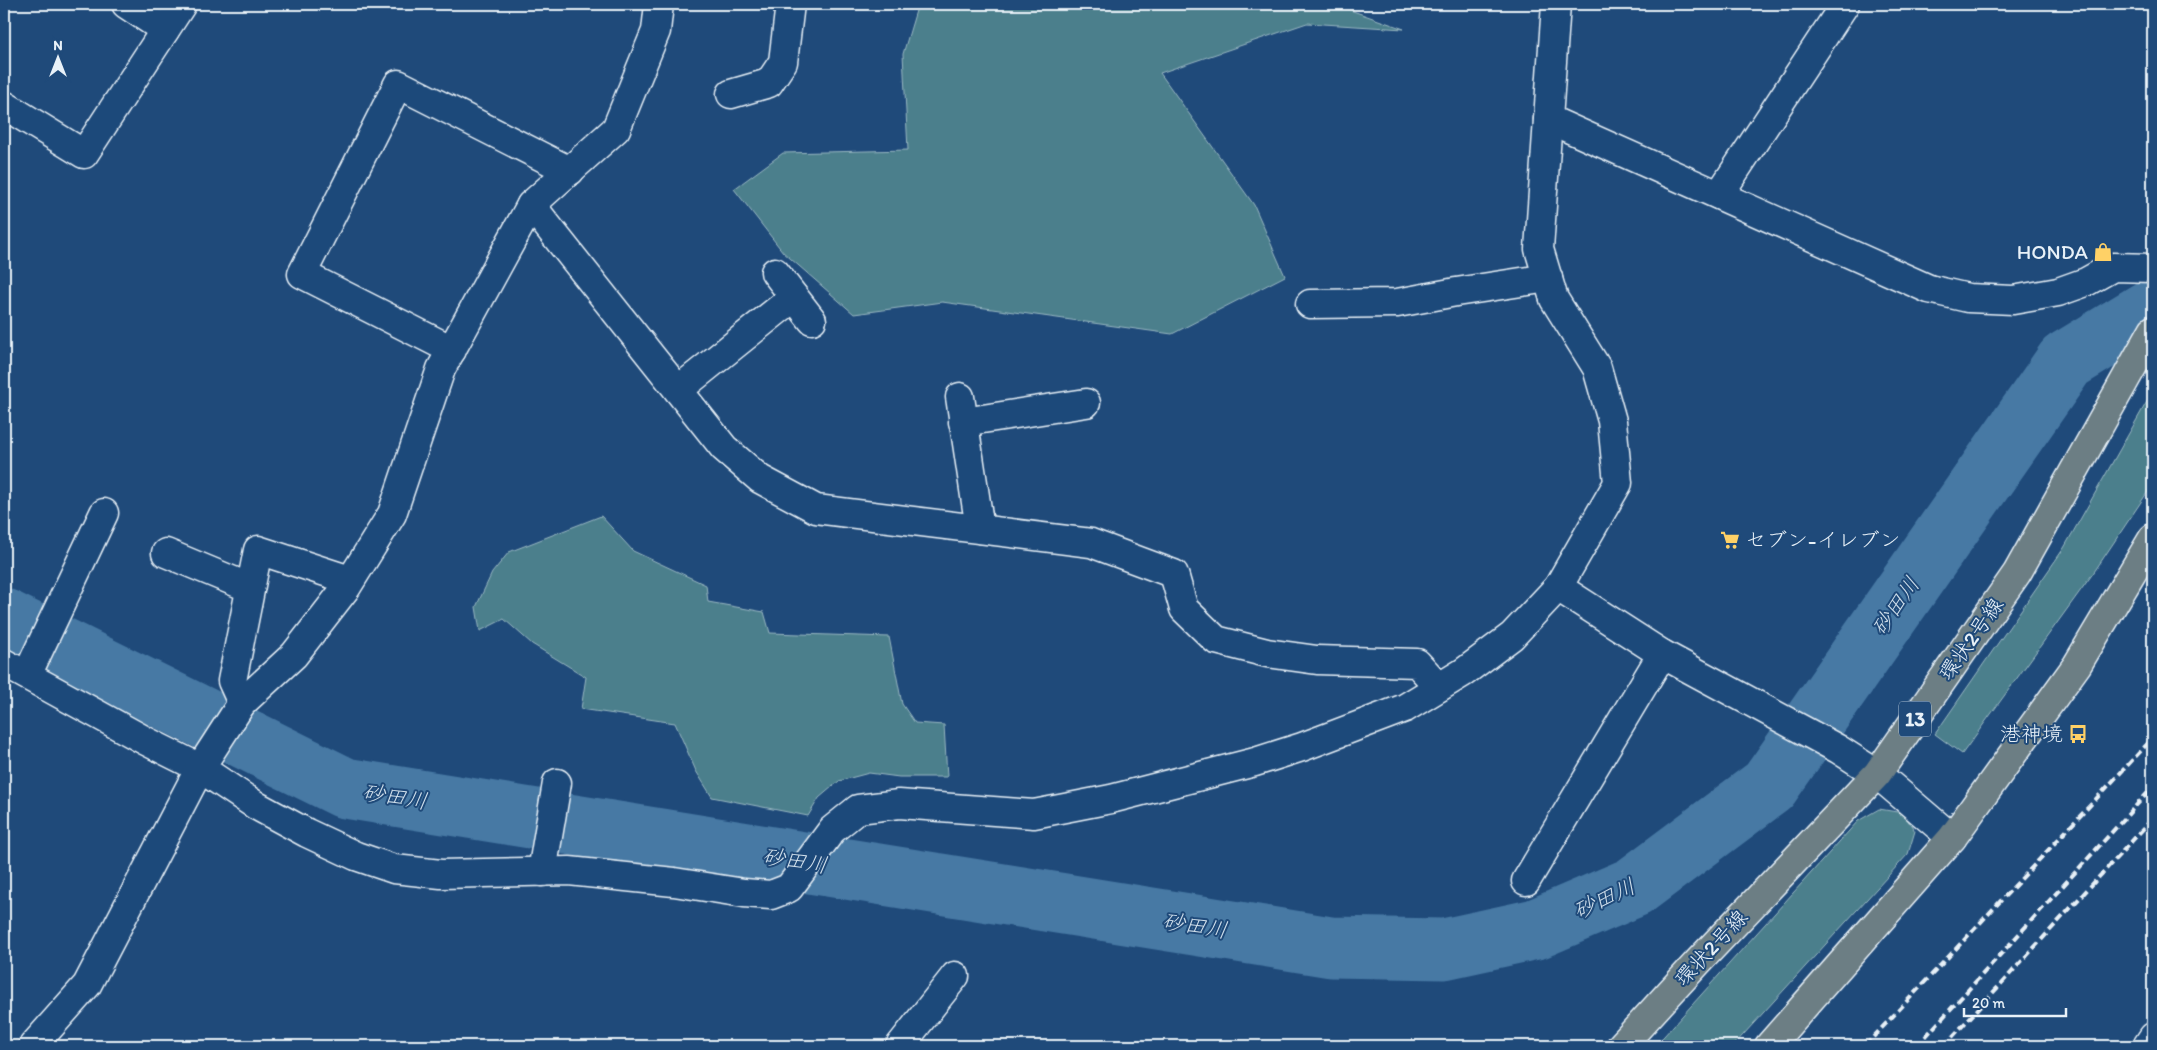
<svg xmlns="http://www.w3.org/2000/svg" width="2157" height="1050" font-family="Itim,'Klee One',sans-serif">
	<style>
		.green { fill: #4b7f8c; stroke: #9ab8c2 }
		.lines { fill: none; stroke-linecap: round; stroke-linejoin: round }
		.river { stroke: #4779a4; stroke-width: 61 }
		.minor-casing { stroke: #e8f1f8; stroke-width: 31 }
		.primary-casing { stroke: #e8f1f8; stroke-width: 31 }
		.minor { stroke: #1f4a7a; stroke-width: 28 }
		.primary { stroke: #6c7e84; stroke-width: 28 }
		.rail { stroke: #e8f1f8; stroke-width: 4; stroke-dasharray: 8 4; stroke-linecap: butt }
		.labels { text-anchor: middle; stroke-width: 4; stroke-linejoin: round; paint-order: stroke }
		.shield { fill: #1f4a7a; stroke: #acbfd2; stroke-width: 1 }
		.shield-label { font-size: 20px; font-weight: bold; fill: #e8f1f8 }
		.poi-label { font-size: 21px; fill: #e8f1f8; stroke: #1f4a7a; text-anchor: end }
		.street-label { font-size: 21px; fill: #e8f1f8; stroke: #1f4a7a }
		.water-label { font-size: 22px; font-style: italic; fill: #d0dfeb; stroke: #1f4a7a }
	</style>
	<rect width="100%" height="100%" fill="#1f4a7a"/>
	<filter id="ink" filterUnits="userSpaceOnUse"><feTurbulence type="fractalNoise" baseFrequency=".02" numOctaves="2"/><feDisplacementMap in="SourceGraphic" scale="10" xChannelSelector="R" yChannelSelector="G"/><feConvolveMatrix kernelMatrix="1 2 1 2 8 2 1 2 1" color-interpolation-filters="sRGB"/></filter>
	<g filter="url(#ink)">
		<g class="green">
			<path d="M 918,4 L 1333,4 L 1404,29 L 1307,23 L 1160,73 L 1254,205 L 1285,276 L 1172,334 L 942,302 L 854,314 L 783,252 L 734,189 L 783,153 L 908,150 L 903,54 Z"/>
			<path d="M 2153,391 L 2153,484 L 2094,572 L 1962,754 L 1935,734 L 2064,548 Z"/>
			<path d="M 601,516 L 633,551 L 706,585 L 708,602 L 764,612 L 770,633 L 889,637 L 902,704 L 915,723 L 944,725 L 947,777 L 899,777 L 869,773 L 839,781 L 819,798 L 808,816 L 712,797 L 696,771 L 675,723 L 581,709 L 586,677 L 532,644 L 504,619 L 480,631 L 476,607 L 492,573 L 509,552 Z"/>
			<path d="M 1879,809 L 1903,813 L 1915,831 L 1908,854 L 1733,1046 L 1655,1046 L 1858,821 Z"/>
		</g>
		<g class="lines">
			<path class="river" d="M 4,619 L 345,788 L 1331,947 L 1444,949 L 1536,929 L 1634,887 L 1769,786 L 2066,361 L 2153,308"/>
			<g class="minor-casing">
				<g id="minor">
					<path d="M 126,4 L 165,30"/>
					<path d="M 731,94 L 769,83 L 783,62 L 790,4"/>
					<path d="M 4,105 L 84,154 L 182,4"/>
					<path d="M 1548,119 L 1929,289 L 1968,298 L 2013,300 L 2058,292 L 2086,282 L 2113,267 L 2153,268"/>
					<path d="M 1719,195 L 1845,4"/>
					<path d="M 531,205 L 724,448 L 760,479 L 816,509 L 1091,543 L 1174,574 L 1184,609 L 1216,640 L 1267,653 L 1317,660 L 1417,663 L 1439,687"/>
					<path d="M 775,272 L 812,320"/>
					<path d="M 1310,304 L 1397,303 L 1456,292 L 1548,278"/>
					<path d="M 452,350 L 302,274 L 398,84 L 570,171"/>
					<path d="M 678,390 L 794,297"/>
					<path d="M 960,397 L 980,529"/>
					<path d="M 963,422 L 1086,403"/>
					<path d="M 166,553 L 250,588"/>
					<path d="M 1558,587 L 1662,654 L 1838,749 L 1877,774 L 1952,838"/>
					<path d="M 4,663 L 146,741 L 200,768 L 257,806 L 307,833 L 356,856 L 394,869 L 441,874 L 569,871 L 674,882 L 744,893 L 771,895 L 789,888 L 832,830 L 858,809 L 899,804 L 1034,814 L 1111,799 L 1255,762 L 1302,747 L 1405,708 L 1464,672 L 1512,636 L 1558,587 L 1618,483 L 1612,421 L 1597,368 L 1554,299 L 1539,249 L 1556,4"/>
					<path d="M 27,675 L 104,513"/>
					<path d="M 242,703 L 232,681 L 258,550 L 350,580"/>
					<path d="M 542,872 L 557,783"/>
					<path d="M 1526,881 L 1662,654"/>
					<path d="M 33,1046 L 87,985 L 200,768 L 242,703 L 294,655 L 346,588 L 392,514 L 441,369 L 531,205 L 616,129 L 656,31 L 659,4"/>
					<path d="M 900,1046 L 955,976"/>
					<path d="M 2147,1046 L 2153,1037"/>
				</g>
			</g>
			<g class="primary-casing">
				<g id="primary">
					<path d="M 1621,1046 L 1698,962 L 1877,774 L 2017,573 L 2153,330"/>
					<path d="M 1769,1046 L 1952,838 L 2077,665 L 2153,538"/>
				</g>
			</g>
			<use href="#minor" class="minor"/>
			<use href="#primary" class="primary"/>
			<g class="rail">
				<path d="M 1865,1046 L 2153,738"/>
				<path d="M 1917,1046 L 2153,787"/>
				<path d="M 1944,1046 L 2153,818"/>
			</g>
		</g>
	</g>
	<defs>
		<g id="shop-bare" transform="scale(1.5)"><path d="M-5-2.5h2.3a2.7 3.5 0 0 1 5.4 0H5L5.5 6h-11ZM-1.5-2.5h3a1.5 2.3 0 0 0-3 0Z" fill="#ffd166" stroke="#1f4a7a" stroke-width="2.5" paint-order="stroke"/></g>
		<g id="supermarket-bare" transform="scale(1.5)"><path d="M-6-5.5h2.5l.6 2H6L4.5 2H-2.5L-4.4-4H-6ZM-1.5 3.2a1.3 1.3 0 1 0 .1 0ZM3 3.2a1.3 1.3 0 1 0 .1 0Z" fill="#ffd166" stroke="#1f4a7a" stroke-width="2.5" paint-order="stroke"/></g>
		<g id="bus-bare" transform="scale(1.5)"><path d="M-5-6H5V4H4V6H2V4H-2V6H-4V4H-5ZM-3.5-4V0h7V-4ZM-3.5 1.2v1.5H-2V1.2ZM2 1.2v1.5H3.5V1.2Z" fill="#ffd166" stroke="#1f4a7a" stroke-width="2.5" paint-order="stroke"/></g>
	</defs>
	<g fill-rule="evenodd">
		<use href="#shop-bare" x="2103" y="252"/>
		<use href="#supermarket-bare" x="1730" y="540"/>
		<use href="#bus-bare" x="2078" y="734"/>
	</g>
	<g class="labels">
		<rect class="shield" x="1899" y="701.5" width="32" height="35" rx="4"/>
		<g class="shield-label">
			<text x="1915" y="726">13</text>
		</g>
		<g class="poi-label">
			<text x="2088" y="259">HONDA</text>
			<text x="1745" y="547" text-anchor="start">セブン-イレブン</text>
			<text x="2063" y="741">港神境</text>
		</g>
		<g class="street-label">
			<text transform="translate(1971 639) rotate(-55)" y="7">環状2号線</text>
			<text transform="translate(1711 948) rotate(-47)" y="7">環状2号線</text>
		</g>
		<g class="water-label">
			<text transform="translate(1895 606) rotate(-55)" y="8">砂田川</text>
			<text transform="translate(395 796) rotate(9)" y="8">砂田川</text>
			<text transform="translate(795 860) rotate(9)" y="8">砂田川</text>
			<text transform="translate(1604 898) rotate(-25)" y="8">砂田川</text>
			<text transform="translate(1195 925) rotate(9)" y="8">砂田川</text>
		</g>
	</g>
	<rect width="2157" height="1050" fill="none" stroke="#1f4a7a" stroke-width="20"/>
	<rect x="10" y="10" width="2137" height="1030" fill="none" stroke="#e8f1f8" stroke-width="2" filter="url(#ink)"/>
	<g transform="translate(58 58)" stroke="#1f4a7a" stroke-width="4" paint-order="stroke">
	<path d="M0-4L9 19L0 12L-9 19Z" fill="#e8f1f8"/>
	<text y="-8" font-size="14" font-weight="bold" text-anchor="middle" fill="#e8f1f8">N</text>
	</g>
	<path d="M1964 1008v8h102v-8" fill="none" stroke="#e8f1f8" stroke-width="2.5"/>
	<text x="1972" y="1008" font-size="15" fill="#e8f1f8" stroke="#1f4a7a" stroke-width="4" paint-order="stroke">20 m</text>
</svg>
